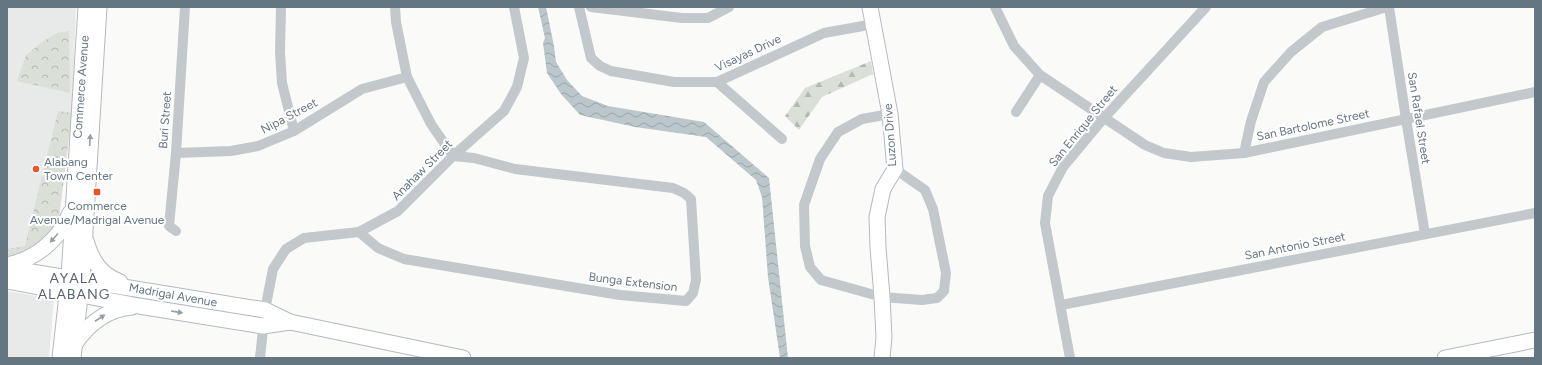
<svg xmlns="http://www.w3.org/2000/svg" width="1542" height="365" font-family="Figtree,sans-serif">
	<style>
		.built { fill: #e8e9e9 }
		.forest { fill: url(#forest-firs) }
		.park { fill: url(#park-crowns) }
		.water { fill: url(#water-waves) }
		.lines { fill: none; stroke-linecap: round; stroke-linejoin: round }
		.secondary-casing { stroke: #b3babf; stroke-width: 17 }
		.street { stroke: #c3c8cc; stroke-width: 10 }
		.secondary { stroke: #fff; stroke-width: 15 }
		.oneway { fill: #939fa8 }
		.poi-dot { fill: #e4572e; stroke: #fff; stroke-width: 1.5 }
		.labels { text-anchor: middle; stroke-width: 4; stroke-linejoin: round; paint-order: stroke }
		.street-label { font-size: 12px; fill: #657683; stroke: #fff }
		.poi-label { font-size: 12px; fill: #657683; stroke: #fff; text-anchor: start }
		.quarter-label { font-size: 14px; letter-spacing: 1px; fill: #57646e; stroke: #fff }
	</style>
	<defs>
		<pattern id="forest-firs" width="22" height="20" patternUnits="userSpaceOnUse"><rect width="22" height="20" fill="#dadfd7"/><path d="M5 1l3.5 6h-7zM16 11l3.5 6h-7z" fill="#b4b9b4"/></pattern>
		<pattern id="park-crowns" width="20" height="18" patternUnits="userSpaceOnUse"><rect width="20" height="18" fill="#dadfd7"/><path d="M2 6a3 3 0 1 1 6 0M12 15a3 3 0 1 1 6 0" fill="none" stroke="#b4b9b4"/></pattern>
		<pattern id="water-waves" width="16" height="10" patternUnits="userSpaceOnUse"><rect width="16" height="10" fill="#bbc7cb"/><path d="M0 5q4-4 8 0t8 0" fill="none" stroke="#9ca6aa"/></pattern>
	</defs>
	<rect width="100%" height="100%" fill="#fafaf8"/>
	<g class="built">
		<path d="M 7,7 L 76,7 L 72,113 L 58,226 L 7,259 Z"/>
		<path d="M 7,291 L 54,299 L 49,358 L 7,358 Z"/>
	</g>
	<path class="forest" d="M 871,61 L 873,74 L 822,97 L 799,130 L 785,116 L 805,88 Z"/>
	<g class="park">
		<path d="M 69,31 L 70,93 L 17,81 L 26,55 L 44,41 L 57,33 Z"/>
		<path d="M 58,111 L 72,113 L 58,226 C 41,244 30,250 7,259 L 7,249 L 25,246 Z"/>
	</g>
	<path class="water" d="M 538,7 L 546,7 L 554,46 L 556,62 L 567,80 L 582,96 L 608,106 L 704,122 L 769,178 L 788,358 L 780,358 L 768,277 L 762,197 L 756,180 L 706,137 L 635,127 L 580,115 L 561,94 L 547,73 L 543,43 L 545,38 Z"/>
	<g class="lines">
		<g class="secondary-casing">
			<g id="secondary">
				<path d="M 870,7 L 890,114 L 895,169 L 883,189 L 877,217 L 878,247 L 882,297 L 884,337 L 882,358"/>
				<path d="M 86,241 C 92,261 100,274 120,282"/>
				<path d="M 7,265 C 35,260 60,239 70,213"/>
				<path d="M 7,268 L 265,310 L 290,322 L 463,358"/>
				<path d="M 7,281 L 139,306 L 263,326 L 290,322"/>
				<path d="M 74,345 C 88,324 107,309 132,307"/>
				<path d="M 60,358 L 69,277 L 86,7"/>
				<path d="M 73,358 L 82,279 L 99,7"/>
				<path d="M 1445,358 L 1535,340"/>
			</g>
		</g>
		<g class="street">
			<path d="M 281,7 L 280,52 L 282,83 L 294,131"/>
			<path d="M 579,7 L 591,58 L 600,66 L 611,71 L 674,82 L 717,82 L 824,33 L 874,24"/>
			<path d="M 591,7 L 682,18 L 708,18 L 729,7"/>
			<path d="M 995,7 L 1014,46 L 1040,75 L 1145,145 L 1164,153 L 1191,157 L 1244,153 L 1535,92"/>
			<path d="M 1389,7 L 1406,119 L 1425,234"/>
			<path d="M 717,82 L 782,139"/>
			<path d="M 1016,112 L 1040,75"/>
			<path d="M 890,114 L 862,119 L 838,132 L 820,159 L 804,205 L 805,246 L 810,267 L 821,280 L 882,297 L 922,300 L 937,298 L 944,291 L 946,273 L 933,209 L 925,190 L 895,169"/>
			<path d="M 176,153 L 231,151 L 258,146 L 294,131 L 362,89 L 407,77"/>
			<path d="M 1244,153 L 1251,121 L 1264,82 L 1291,52 L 1322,27 L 1387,7"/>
			<path d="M 176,231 L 169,226 L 176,153 L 185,7"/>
			<path d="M 359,232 L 378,248 L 404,259 L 620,295 L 686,301 L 693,293 L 696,280 L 691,199 L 684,193 L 673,188 L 515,169 L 474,158 L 453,156 L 431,124 L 407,77 L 396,22 L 395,7"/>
			<path d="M 1061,305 L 1535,213"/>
			<path d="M 260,358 L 265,310 L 273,269 L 286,249 L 304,238 L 359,232 L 398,211 L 453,156 L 504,111 L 517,87 L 524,58 L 514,7"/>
			<path d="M 1070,358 L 1045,223 L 1048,196 L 1063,167 L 1103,119 L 1206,7"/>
		</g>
		<use href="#secondary" class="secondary"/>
	</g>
	<defs><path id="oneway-solid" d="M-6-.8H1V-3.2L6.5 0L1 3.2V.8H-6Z"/></defs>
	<g class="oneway">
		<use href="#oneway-solid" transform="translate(90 140) rotate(-86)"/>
		<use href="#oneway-solid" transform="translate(54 238) rotate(132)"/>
		<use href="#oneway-solid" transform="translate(177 312) rotate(9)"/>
		<use href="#oneway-solid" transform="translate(100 318) rotate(-33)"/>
	</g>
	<g class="poi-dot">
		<circle cx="36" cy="169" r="4"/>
		<rect x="93" y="188" width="8" height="8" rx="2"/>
	</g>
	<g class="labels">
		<g class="street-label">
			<text transform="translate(748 53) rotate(-25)" y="4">Visayas Drive</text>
			<text transform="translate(81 87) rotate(-86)" y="4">Commerce Avenue</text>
			<text transform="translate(289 116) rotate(-28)" y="4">Nipa Street</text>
			<text transform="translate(1419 118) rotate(81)" y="4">San Rafael Street</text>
			<text transform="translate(165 120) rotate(-86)" y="4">Buri Street</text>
			<text transform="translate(1313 125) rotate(-12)" y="4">San Bartolome Street</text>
			<text transform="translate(1083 126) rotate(-51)" y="4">San Enrique Street</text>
			<text transform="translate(890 135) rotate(-94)" y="4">Luzon Drive</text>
			<text transform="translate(422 170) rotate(-45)" y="4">Anahaw Street</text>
			<text transform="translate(1295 246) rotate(-11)" y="4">San Antonio Street</text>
			<text transform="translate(633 282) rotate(7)" y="4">Bunga Extension</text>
			<text transform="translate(173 295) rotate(10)" y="4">Madrigal Avenue</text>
		</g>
		<g class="poi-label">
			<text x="44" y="166">Alabang<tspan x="44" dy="14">Town Center</tspan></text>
			<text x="97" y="210" text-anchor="middle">Commerce<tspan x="97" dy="14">Avenue/Madrigal Avenue</tspan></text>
		</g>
		<g class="quarter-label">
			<text x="74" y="283">AYALA<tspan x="74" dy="16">ALABANG</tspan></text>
		</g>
	</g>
	<rect width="1542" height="365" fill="none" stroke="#657683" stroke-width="16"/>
</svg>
